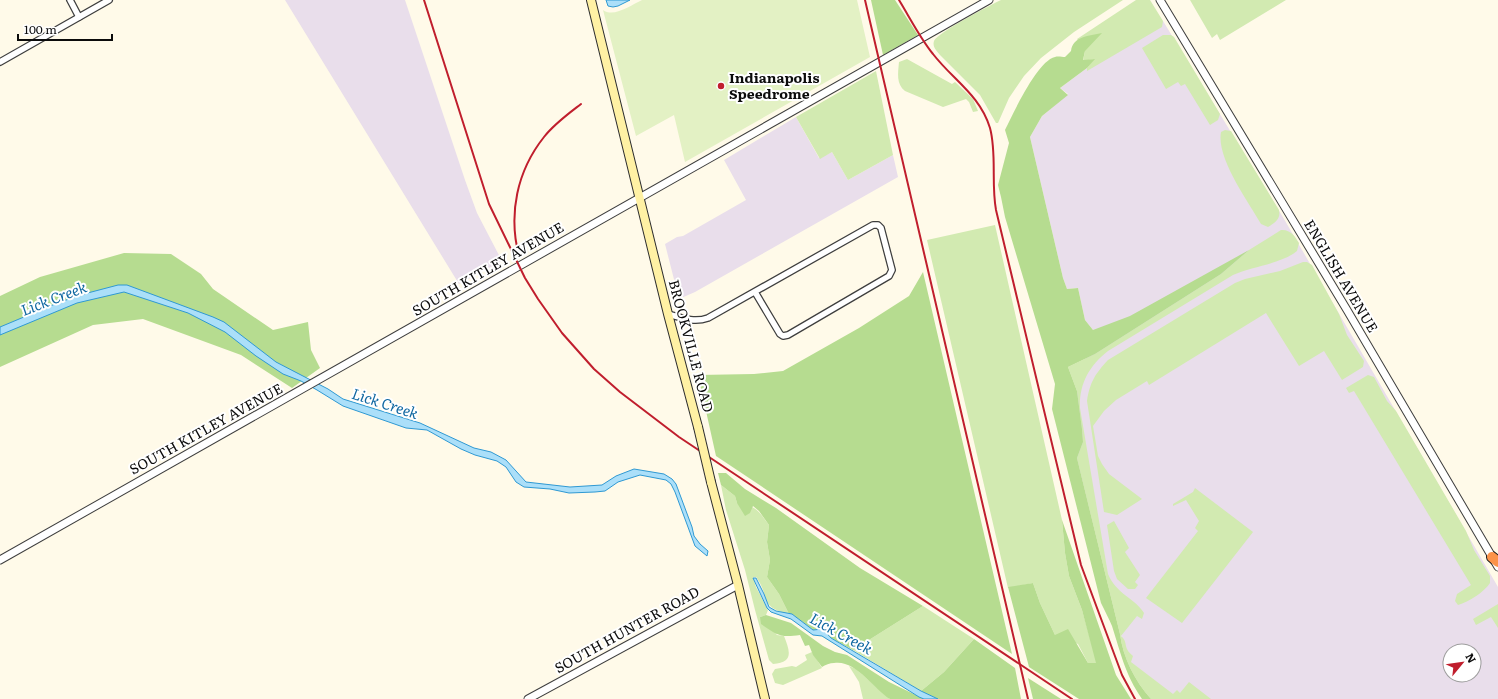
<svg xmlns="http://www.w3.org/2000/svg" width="1498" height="699" font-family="Literata,serif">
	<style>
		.industrial { fill: #e9deeb; fill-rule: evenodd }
		.green { fill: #d2eab1 }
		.forest { fill: #b6dc90 }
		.pitch { fill: #e3f1c4 }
		.water { fill: #abdff9; stroke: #2f99d3 }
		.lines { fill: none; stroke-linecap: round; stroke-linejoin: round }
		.minor-casing { stroke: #3e3e3e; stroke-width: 8 }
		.tertiary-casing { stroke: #3e3e3e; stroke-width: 9 }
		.secondary-casing { stroke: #2d2d2d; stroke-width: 10 }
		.motorway-casing { stroke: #1c1c1c; stroke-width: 12 }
		.minor { stroke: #fff; stroke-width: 5.5 }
		.tertiary { stroke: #fff; stroke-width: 7 }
		.secondary { stroke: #fff1a4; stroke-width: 8 }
		.motorway { stroke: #fb934a; stroke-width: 10 }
		.rail { stroke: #c01e2d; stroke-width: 2 }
		.secondary-bridge-casing { stroke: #2d2d2d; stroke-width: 10; stroke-linecap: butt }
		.secondary-bridge { stroke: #fff1a4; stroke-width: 8 }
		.poi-dot { fill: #c01e2d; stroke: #fff; stroke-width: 1.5 }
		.labels { text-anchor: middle; stroke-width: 4; stroke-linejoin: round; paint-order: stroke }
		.poi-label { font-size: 14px; font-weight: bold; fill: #0b0b0b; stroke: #fff; text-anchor: start }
		.street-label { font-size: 14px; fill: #0b0b0b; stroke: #fff }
		.water-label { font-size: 15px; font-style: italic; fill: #1068a1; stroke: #fff }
	</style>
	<rect width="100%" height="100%" fill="#fffae9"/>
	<g class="industrial">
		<path d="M 285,0 L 405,0 L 465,180 L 477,213 L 502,261 L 459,284 Z"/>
		<path d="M 1163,21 L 1284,219 L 1498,587 L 1498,699 L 1151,699 L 1127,659 L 1077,458 L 1077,391 L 1093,330 L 1085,320 L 1078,288 L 1067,289 L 1063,278 L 1030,137 L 1042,116 L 1068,94 L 1060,88 L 1087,68 ZM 1450,651 L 1474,651 L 1474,675 L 1450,675 Z"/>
		<path d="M 796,117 L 819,158 L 832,152 L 848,180 L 893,155 L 898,177 L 695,292 L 679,299 L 665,244 L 677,237 L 683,236 L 746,200 L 724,160 Z"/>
	</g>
	<g class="green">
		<path d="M 1001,0 L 1123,0 L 1074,32 L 1041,58 L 1024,76 L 1009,98 L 998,123 L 996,123 L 980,95 L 940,55 C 937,51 932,47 934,41 C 938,32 989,6 1001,0 Z"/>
		<path d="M 1136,0 L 1150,0 L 1163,21 L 1162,27 L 1087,71 L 1087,68 L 1094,59 L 1083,61 L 1085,51 L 1077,39 Z"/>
		<path d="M 1190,0 L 1286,0 L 1220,40 L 1217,34 L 1212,38 Z"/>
		<path d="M 1163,35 L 1171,35 L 1174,37 L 1220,114 L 1218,120 L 1210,125 L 1185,84 L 1181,86 L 1178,82 L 1166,89 L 1142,48 Z"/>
		<path d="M 907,59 L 952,84 L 955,82 L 973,99 L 978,111 L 973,112 L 969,102 L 966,99 L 943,107 L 905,91 C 896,84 898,73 899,62 Z"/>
		<path d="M 876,71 L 893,155 L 848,180 L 832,152 L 820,159 L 796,117 Z"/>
		<path d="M 1225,130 L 1231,131 L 1279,210 C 1281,219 1275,223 1268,227 L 1261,224 C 1248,201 1216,158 1221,132 Z"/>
		<path d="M 995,225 L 1062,520 L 1065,553 L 1069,576 L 1082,610 L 1097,663 L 1088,663 L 1078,644 L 1055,635 L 1040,603 L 1033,583 L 1008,588 L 927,240 Z"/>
		<path d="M 1281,230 C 1290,229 1295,236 1299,243 L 1297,251 C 1281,264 1253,266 1233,275 L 1108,351 C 1089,366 1079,384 1080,408 L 1108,574 C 1116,594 1136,599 1144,613 L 1142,619 L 1137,616 L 1121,636 C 1129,643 1122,647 1133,656 L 1131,662 L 1173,694 L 1177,690 L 1180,693 L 1189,682 L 1211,699 L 1151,699 C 1135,681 1123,658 1120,634 L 1077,458 L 1083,442 L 1082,429 L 1077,391 L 1068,367 L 1095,354 L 1221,274 L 1249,250 Z"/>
		<path d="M 1303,262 L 1307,262 L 1312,265 L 1339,314 L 1347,335 L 1364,361 L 1363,367 L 1342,380 L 1324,351 L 1299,366 L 1266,313 L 1149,385 L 1147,381 L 1116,400 L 1104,411 L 1093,426 L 1098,456 L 1102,464 L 1109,474 L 1142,499 L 1117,515 L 1104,512 L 1087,401 C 1090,382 1095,374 1108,360 L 1235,283 L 1245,279 L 1280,271 Z"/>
		<path d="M 1368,375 L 1374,377 L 1387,401 L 1396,411 L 1466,531 L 1474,550 L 1490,576 L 1490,583 C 1484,592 1469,602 1458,605 L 1455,601 L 1457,594 L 1471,585 L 1354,391 L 1349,393 L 1346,388 Z"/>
		<path d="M 721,485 L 735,496 L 737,503 C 757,507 757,509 769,525 L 767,542 L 770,560 L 767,577 L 779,594 L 789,614 C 758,607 771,597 756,577 L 753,577 L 756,587 L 768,610 L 766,615 L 760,617 L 777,635 L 784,636 C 790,651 794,663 773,664 L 769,660 L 755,610 L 745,570 L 726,510 Z"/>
		<path d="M 1195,488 L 1253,532 L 1182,623 L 1146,598 L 1198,531 L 1195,528 L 1199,521 L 1186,500 L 1173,506 L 1173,504 L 1193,492 Z"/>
		<path d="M 1114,521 L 1129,548 L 1125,552 L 1140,575 L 1135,582 L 1138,585 L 1135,589 L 1128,589 L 1117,579 L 1114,571 L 1107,525 Z"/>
		<path d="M 1498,604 L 1498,628 L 1491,617 L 1476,625 L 1473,619 Z"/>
		<path d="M 923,606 L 974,639 L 944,672 L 921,691 L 853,650 Z"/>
		<path d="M 812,652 L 822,668 L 783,685 L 775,683 L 772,674 L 775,669 L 792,666 L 796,667 L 807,660 L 805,655 Z"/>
		<path d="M 849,666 L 856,669 L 890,699 L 863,699 L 859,682 Z"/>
	</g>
	<g class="forest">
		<path d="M 871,0 L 895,0 L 918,35 L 883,55 Z"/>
		<path d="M 1102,33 L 1085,51 L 1083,60 L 1095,59 L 1087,68 L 1060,88 L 1068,95 L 1042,116 L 1030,137 L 1063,278 L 1067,289 L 1078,288 L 1085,320 L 1093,330 L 1130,316 L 1249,250 L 1221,274 L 1095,354 L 1068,367 L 1077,391 L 1082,429 L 1083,442 L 1077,458 L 1120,634 C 1123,658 1135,681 1151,699 L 1142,699 C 1125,674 1121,654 1112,626 C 1109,619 1105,611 1101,603 L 1052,409 L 1055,384 L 1005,217 L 1001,197 L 998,185 L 1009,143 L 1005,130 C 1013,114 1037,61 1055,57 C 1058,56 1062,57 1065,57 L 1071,51 C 1073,36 1089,36 1102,33 Z"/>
		<path d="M 124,253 L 171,254 L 201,274 L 213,289 L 273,330 L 308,322 L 311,350 L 320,368 L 292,388 L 241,355 L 143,319 L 93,325 L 0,367 L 0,296 L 40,277 Z"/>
		<path d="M 923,272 L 1012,654 L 716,456 L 698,375 L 754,374 L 783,371 L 859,328 L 909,296 Z"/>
		<path d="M 718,473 L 726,473 L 745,489 L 776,508 L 860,568 L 923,606 L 853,650 L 831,638 L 823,629 L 813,630 L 792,614 L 789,614 L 779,594 L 767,577 L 770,560 L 767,542 L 769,525 L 759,511 L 753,506 L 750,513 L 745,516 L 737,503 L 735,496 L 721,485 Z"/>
		<path d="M 1062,520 L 1116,675 L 1131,699 L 1079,699 L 1029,667 L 1008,587 L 1033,583 L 1040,603 L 1055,635 L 1068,629 L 1088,663 L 1096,663 L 1082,610 L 1069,576 L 1065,553 Z"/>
		<path d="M 766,615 L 791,623 L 823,646 L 835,652 L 847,655 L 889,682 L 924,699 L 890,699 C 874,689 855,659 834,663 C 830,663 825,665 822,667 L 813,655 L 809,645 L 805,646 L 800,635 C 780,638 777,635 761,624 L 760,617 Z"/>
		<path d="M 974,639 L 1015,668 L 1021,699 L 938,699 L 921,691 L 944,672 Z"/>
		<path d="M 1028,678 L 1061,699 L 1033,699 Z"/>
	</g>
	<path class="pitch" d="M 642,0 L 857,0 L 870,57 L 685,162 L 674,115 L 636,136 L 603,10 C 614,18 631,5 642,0 Z"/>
	<g class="water">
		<path d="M 606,0 L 630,0 L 618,6 L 613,7 L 608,6 Z"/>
		<path d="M 118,285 L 127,285 L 213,317 L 224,322 L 276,362 L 328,389 L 343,399 L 420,423 L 474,448 L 491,452 L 506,460 L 526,482 L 570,487 L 602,485 L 616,476 L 634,469 L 664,474 L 672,479 L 676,484 L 692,527 L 694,536 L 700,544 L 708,551 L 707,556 L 695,546 L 675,492 L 671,484 L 666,480 L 640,475 L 618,482 L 605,491 L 595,492 L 569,493 L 550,489 L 524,487 L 516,482 L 506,467 L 497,461 L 475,455 L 461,449 L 427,430 L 406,428 L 343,406 L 317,390 L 301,381 L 283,374 L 256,356 L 225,332 L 188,313 L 124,292 L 77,303 L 0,335 L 0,327 L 55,304 L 80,295 Z"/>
		<path d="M 753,578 L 756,578 L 764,594 L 769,607 L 776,611 L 792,614 L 813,630 L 823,629 L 831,638 L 921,691 L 938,699 L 924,699 L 919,697 L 822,636 L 813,635 L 791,619 L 771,612 L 767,608 Z"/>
	</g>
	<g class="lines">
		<g class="minor-casing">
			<g id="minor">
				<path d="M 70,0 L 79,17"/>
				<path d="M 0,62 L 109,0"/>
				<path d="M 668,314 C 682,318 694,323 708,318 L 873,225 L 878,225 L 881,228 L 892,270 L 889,276 L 788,335 L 783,336 L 780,334 L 755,292"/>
			</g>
		</g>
		<g class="tertiary-casing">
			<g id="tertiary">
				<path d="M 1160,0 L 1347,310 L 1498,567"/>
				<path d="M 0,560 L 989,0"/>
				<path d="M 528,699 L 738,585"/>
			</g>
		</g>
		<g class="secondary-casing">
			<g id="secondary">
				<path d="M 591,0 L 668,314 L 698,427"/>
				<path d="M 711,482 L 738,585 L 765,699"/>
			</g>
		</g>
		<g class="motorway-casing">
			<path id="motorway" d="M 1492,557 L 1498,562"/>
		</g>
		<use href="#minor" class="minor"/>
		<use href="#tertiary" class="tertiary"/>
		<use href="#secondary" class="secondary"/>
		<use href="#motorway" class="motorway"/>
		<g class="rail">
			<path d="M 424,0 L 489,204 L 525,278 L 538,299 L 562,333 L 594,369 L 620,392 L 679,437 L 1072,699"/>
			<path d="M 865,0 L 1028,699"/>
			<path d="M 899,0 C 910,18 920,38 933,54 C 953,80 980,95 990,128 C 997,154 991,183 996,210 L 1081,565 L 1122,675 L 1135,699"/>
			<path d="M 519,256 C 508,214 517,171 544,137 C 554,124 568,114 581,104"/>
		</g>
		<g class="secondary-bridge-casing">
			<path id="secondary-bridge" d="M 698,427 L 711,482"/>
		</g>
		<use href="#secondary-bridge" class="secondary-bridge"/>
	</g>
	<circle class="poi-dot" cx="721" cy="86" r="4"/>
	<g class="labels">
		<g class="poi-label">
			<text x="729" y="83">Indianapolis<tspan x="729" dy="16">Speedrome</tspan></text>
		</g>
		<g class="street-label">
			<text transform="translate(488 269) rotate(-30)" y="5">SOUTH KITLEY AVENUE</text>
			<text transform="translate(1341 276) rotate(59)" y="5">ENGLISH AVENUE</text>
			<text transform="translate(691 346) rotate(75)" y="5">BROOKVILLE ROAD</text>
			<text transform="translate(206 429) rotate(-29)" y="5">SOUTH KITLEY AVENUE</text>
			<text transform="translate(627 630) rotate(-29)" y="5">SOUTH HUNTER ROAD</text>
		</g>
		<g class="water-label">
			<text transform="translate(54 299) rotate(-21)" y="5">Lick Creek</text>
			<text transform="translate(385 404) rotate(18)" y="5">Lick Creek</text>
			<text transform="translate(841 634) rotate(29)" y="5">Lick Creek</text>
		</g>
	</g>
	<g transform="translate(1462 663) rotate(61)"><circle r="19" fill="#ffffff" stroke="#9d9d9d"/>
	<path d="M0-3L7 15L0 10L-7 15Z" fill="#c01e2d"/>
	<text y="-6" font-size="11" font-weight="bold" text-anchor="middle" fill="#0b0b0b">N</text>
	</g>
	<path d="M18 34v6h94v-6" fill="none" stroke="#0b0b0b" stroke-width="2"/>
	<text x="24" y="34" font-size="12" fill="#0b0b0b" stroke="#ffffff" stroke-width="3" paint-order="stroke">100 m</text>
</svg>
